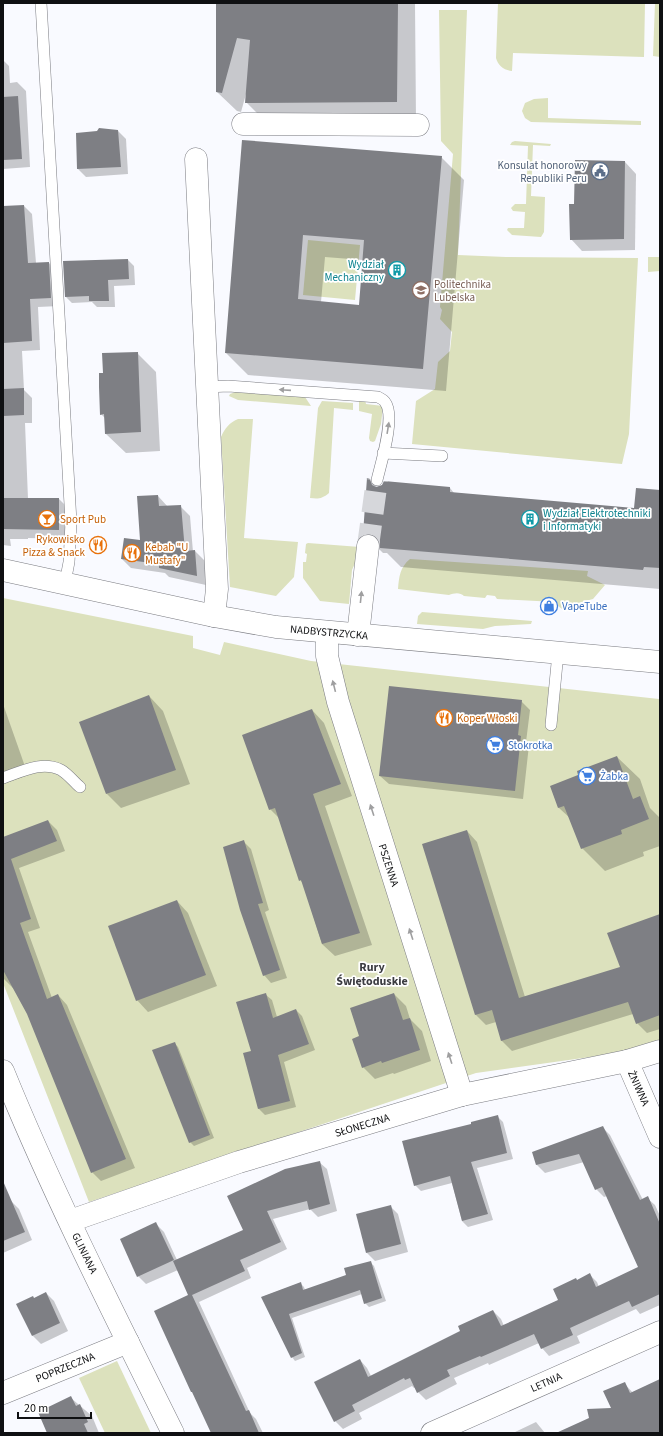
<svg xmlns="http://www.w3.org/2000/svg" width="663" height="1436" font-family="'Source Sans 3',sans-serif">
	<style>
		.green { fill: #dce1bd }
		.shadow { fill: #0003; fill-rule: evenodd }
		.building { fill: #7e7f84; fill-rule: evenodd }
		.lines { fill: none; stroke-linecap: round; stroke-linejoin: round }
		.street-tunnel { stroke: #d6d7db; stroke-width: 22; stroke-dasharray: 22 11; stroke-linecap: butt }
		.lane-casing { stroke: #7b7c82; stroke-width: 12 }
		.street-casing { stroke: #7b7c82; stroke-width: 23 }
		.secondary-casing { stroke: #7b7c82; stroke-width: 23 }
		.lane { stroke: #fff; stroke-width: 11 }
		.street { stroke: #fff; stroke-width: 22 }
		.secondary { stroke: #fff; stroke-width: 22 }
		.oneway { fill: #9f9fa0 }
		.labels { text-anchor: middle; stroke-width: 3.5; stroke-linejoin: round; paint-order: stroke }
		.service-label { font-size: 11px; fill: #4e5e75; stroke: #fff; text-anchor: end }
		.culture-label { font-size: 11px; fill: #0d838f; stroke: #fff; text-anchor: end }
		.education-label { font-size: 11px; fill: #785e54; stroke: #fff; text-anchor: start }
		.food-label { font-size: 11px; fill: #c56008; stroke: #fff; text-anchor: start }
		.shop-label { font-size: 11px; fill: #366cbe; stroke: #fff; text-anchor: start }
		.street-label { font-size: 11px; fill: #0f1012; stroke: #fff }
		.neighbourhood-label { font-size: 12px; font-weight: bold; fill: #3b3c41; stroke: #fff }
	</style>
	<rect width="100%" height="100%" fill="#f9faff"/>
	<g class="green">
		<path d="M 498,3 L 645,3 L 644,57 L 513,53 L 512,71 C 504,70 498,66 496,58 Z"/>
		<path d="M 655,3 L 660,3 L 660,57 L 653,56 Z"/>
		<path d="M 439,10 L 467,10 L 458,255 L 506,257 L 638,258 L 629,434 L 622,464 L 412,444 L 416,401 L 435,389 L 438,362 L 450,351 L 452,332 L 440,319 L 442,310 L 440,307 L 453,154 L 441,141 Z"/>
		<path d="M 548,98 L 548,118 L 641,121 L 641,125 L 531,122 L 525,118 L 522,111 L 525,103 L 534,99 Z"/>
		<path d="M 515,141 L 551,144 L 550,146 L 533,145 L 531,196 L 545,197 L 544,232 L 541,237 L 512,235 L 507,230 L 508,228 L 524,228 L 525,212 L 513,211 L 511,208 L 515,204 L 526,204 L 528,146 L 510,145 L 512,142 Z"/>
		<path d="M 308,240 L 360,245 L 355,300 L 303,295 Z"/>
		<path d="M 648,257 L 660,257 L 660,271 L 648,272 Z"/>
		<path d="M 238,391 L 305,397 L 311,406 L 238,400 L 229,396 L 230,394 Z"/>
		<path d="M 359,400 L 365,400 L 366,404 L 383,406 L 381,424 L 375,441 L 373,442 L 370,441 L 369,438 L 372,414 L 359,411 Z"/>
		<path d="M 322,401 L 353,403 L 353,410 L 334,408 L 329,493 C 322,499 318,499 310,498 L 318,408 Z"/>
		<path d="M 238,419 L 253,419 L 244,538 L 298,542 L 294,577 L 276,596 L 230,587 L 221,437 C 225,428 229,423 238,419 Z"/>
		<path d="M 308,543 L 360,547 L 360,552 L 352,570 L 349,604 L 320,601 L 303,578 L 303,562 L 306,562 L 307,554 L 305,553 L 306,544 Z"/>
		<path d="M 410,559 L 588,571 L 587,576 L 605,585 L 593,599 L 578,603 L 576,611 C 568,611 560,611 556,602 L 497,599 L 495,596 L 487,595 L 485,598 L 464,596 C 460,592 454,593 449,595 L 398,589 C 399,577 400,567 410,559 Z"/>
		<path d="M 3,598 L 193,636 L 193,648 L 220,655 L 224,642 L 311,661 L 659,699 L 660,1043 L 640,1050 L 476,1073 L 89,1202 L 3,983 Z"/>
		<path d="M 422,612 L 532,621 L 531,624 L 495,626 L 483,629 L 417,624 L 418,616 Z"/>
		<path d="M 117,1361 L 151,1433 L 105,1433 L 79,1378 Z"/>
	</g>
	<g class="shadow">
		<path d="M 217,3 L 415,3 L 416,121 L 266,122 L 246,102 L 246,94 L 241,112 L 237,111 L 217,92 Z"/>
		<path d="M 3,60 L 9,66 L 10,83 L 17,82 L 26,91 L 30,167 L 3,169 Z"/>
		<path d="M 118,131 L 126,139 L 128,174 L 86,177 L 78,169 L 77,134 Z"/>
		<path d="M 243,141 L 441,157 L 464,180 L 446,391 L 248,375 L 226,353 ZM 325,257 L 363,260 L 360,306 L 321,302 Z"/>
		<path d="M 625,162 L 636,174 L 635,250 L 582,251 L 571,239 L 575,205 Z"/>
		<path d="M 24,206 L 32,214 L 36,263 L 49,263 L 57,271 L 59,306 L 38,307 L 40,350 L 22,351 L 24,390 L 32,398 L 32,423 L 25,423 L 28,499 L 59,499 L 67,507 L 67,539 L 28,538 L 28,539 L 10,539 L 11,546 L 3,545 L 3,207 Z"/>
		<path d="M 128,260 L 134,266 L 135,285 L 114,286 L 115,307 L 97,307 L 92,302 L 72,303 L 66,297 Z"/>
		<path d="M 137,353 L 156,372 L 160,451 L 126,453 L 106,434 L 106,419 L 101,414 L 104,374 Z"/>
		<path d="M 368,480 L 377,487 L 450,488 L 454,493 L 635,509 L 660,491 L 660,589 L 401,567 L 387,553 L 383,553 L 364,534 Z"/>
		<path d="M 158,496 L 168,507 L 180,506 L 190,516 L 193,552 L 195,551 L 205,561 L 206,585 L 169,577 L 165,573 L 131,568 L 122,559 L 141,541 Z"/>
		<path d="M 149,696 L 163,711 L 190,784 L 121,808 L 107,794 Z"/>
		<path d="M 521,701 L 530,710 L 526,742 L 529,745 L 523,799 L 389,784 L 380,776 Z"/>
		<path d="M 3,704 L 28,775 L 3,784 Z"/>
		<path d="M 312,710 L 324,723 L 352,796 L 325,806 L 372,945 L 335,956 L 322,944 L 303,883 L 300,880 L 279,818 L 270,809 Z"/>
		<path d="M 617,757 L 640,779 L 650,808 L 660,818 L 660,846 L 643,852 L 644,856 L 605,871 L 582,848 L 571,819 L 559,808 L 551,787 L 580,776 Z"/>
		<path d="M 48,821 L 57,830 L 65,851 L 19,868 L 40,928 L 28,932 L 52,998 L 58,995 L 67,1005 L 135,1168 L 101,1181 L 92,1172 L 28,1014 L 14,988 L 13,988 L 3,978 L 3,838 Z"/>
		<path d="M 467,831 L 477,842 L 525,997 L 621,968 L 660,915 L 660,1029 L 647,1033 L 637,1023 L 633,1014 L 512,1051 L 502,1041 L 496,1022 L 486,1025 L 476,1015 L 424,844 Z"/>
		<path d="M 244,842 L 251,849 L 269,910 L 265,912 L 287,978 L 271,983 L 264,975 Z"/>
		<path d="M 177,901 L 188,913 L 217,986 L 148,1012 L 137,1000 Z"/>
		<path d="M 265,994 L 272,1000 L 277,1017 L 296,1010 L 302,1016 L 315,1050 L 284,1062 L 296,1107 L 265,1115 L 259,1109 L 252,1052 Z"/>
		<path d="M 394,994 L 406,1006 L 410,1019 L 422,1031 L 431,1061 L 394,1074 L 393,1073 L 375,1079 L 363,1067 Z"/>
		<path d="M 174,1043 L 178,1047 L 214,1138 L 194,1146 L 190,1142 Z"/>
		<path d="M 497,1116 L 503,1122 L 513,1159 L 477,1168 L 493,1220 L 468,1227 L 462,1221 L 452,1183 L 421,1191 L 415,1185 L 472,1124 Z"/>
		<path d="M 602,1127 L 610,1135 L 643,1200 L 647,1198 L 655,1205 L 660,1216 L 660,1305 L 640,1314 L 636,1309 L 577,1336 L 580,1343 L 549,1356 L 542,1348 L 539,1343 L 489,1365 L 488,1363 L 454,1378 L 457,1384 L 426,1400 L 418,1392 L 416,1387 L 414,1388 L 412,1386 L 359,1413 L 362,1419 L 343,1429 L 335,1421 L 360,1360 L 367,1368 L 371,1376 L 461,1332 L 493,1311 L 501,1319 L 504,1326 L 559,1300 L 577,1281 L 590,1275 L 597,1282 L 599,1287 L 639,1268 L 607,1196 L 604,1197 L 596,1189 L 584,1162 L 545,1173 L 537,1165 L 534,1153 Z"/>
		<path d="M 319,1162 L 327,1169 L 337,1211 L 318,1217 L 310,1209 L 273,1219 L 287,1249 L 247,1268 L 251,1278 L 199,1302 L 250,1413 L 256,1419 L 263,1433 L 213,1433 L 190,1296 L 178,1270 L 146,1284 L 138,1276 L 156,1224 L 164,1232 L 177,1260 L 244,1231 Z"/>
		<path d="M 11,1201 L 19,1209 L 32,1240 L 3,1253 L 3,1204 Z"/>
		<path d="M 390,1206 L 398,1214 L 408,1252 L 375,1261 L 367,1253 Z"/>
		<path d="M 370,1262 L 374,1266 L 386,1301 L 369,1307 L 365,1303 L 362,1294 L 292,1318 L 305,1357 L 295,1361 L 292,1357 L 262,1297 L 300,1283 L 304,1287 L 305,1290 L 347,1276 Z"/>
		<path d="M 46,1293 L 54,1301 L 68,1331 L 41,1344 L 33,1336 Z"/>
		<path d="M 660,1380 L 660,1433 L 558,1433 L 613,1409 L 624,1383 L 633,1393 Z"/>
		<path d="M 71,1398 L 92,1416 L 99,1433 L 49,1433 Z"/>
		<path d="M 536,1422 L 545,1433 L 513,1433 Z"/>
	</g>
	<g class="building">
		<path d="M 216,3 L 398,3 L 397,102 L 245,103 L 250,40 L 237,38 L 222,93 L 216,92 Z"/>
		<path d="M 18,96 L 22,159 L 3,160 L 3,97 Z"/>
		<path d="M 99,128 L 118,130 L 121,167 L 77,169 L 76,133 L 97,131 Z"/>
		<path d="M 242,140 L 442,156 L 423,369 L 225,353 ZM 303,235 L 364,240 L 359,305 L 298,299 Z"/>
		<path d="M 575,160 L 625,161 L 624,239 L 570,240 L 569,204 L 574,204 Z"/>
		<path d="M 24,205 L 28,263 L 49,262 L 51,298 L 30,299 L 32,341 L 3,343 L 3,206 Z"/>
		<path d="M 128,259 L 129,279 L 108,280 L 109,301 L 89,301 L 89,296 L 65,297 L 63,261 Z"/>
		<path d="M 138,352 L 141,432 L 105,434 L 104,414 L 100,415 L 99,387 L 99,373 L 103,373 L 102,353 Z"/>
		<path d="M 24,388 L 24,415 L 3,416 L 3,389 Z"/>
		<path d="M 367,478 L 370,479 L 372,485 L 376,487 L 382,485 L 384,481 L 450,487 L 450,492 L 634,508 L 636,488 L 660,490 L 660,568 L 644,567 L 643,570 L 380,548 L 380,541 L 376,536 L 370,534 L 363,534 Z"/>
		<path d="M 158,495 L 159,506 L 181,505 L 185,551 L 195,550 L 197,576 L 159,568 L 159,564 L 121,559 L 124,538 L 140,540 L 137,496 Z"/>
		<path d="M 3,498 L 59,498 L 59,530 L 3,529 Z"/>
		<path d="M 389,686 L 522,700 L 518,735 L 521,736 L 515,791 L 379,776 Z"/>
		<path d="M 149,695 L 176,770 L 106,794 L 79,722 Z"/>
		<path d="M 312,709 L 341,784 L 313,794 L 360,933 L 322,944 L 301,880 L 299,881 L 275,808 L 269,810 L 242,735 Z"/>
		<path d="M 617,756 L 633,799 L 640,796 L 649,819 L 621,830 L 622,834 L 581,849 L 564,806 L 558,808 L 550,786 L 578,775 L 577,771 Z"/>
		<path d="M 48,820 L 57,841 L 11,859 L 31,919 L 20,923 L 47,999 L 58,994 L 126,1159 L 91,1173 L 27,1014 L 3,970 L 3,837 Z"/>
		<path d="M 467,830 L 519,998 L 620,967 L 607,933 L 660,914 L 660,1015 L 636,1024 L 628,1002 L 501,1041 L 492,1010 L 475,1015 L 422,844 Z"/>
		<path d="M 244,840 L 263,903 L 258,904 L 280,970 L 263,976 L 240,910 L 223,847 Z"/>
		<path d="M 177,900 L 206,975 L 136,1001 L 108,926 Z"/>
		<path d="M 266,993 L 273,1018 L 296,1009 L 309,1044 L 278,1055 L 290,1101 L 258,1109 L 243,1053 L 251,1051 L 236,1002 Z"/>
		<path d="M 394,993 L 403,1020 L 410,1018 L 420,1050 L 382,1063 L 381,1061 L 362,1068 L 352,1039 L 359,1036 L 350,1008 Z"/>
		<path d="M 175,1042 L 210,1135 L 189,1143 L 152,1050 Z"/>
		<path d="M 498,1115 L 507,1153 L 471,1162 L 488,1214 L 462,1221 L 450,1176 L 414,1186 L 402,1141 L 471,1124 L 471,1122 Z"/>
		<path d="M 603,1126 L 640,1200 L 648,1196 L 660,1224 L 660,1294 L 632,1307 L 629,1301 L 570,1328 L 573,1335 L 541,1349 L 534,1334 L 481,1357 L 480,1356 L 447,1370 L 450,1376 L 417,1393 L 410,1378 L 405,1380 L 404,1378 L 352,1405 L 355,1411 L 334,1422 L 314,1382 L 360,1359 L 368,1377 L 460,1331 L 458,1326 L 493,1310 L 501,1326 L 558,1300 L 553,1289 L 576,1278 L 577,1280 L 590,1273 L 596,1287 L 638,1267 L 602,1187 L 595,1190 L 579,1154 L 536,1165 L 532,1152 Z"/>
		<path d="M 320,1161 L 330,1204 L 309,1210 L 307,1201 L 267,1211 L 281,1242 L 240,1260 L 245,1271 L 192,1295 L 246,1411 L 249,1410 L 259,1433 L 211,1433 L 192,1392 L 191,1392 L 154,1311 L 188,1295 L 173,1261 L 243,1230 L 227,1196 L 285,1169 Z"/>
		<path d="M 3,1181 L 25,1232 L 3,1241 Z"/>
		<path d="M 391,1205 L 401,1244 L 366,1253 L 356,1214 Z"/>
		<path d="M 156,1222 L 174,1260 L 137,1277 L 120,1239 Z"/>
		<path d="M 371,1261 L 382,1298 L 364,1304 L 360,1290 L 289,1314 L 302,1353 L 291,1358 L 261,1297 L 301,1282 L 303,1290 L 346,1275 L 344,1268 Z"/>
		<path d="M 46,1292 L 60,1323 L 32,1336 L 16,1304 L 33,1296 L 34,1298 Z"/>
		<path d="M 660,1379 L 660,1433 L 556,1433 L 589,1418 L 587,1409 L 611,1408 L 603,1391 L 625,1382 L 630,1393 Z"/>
		<path d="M 71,1396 L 76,1406 L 80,1404 L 88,1422 L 84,1424 L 88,1433 L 47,1433 L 38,1412 Z"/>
	</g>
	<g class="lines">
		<path class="street-tunnel" d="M 368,546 L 377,480"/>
		<g class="lane-casing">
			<g id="lane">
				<path d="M 41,3 L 71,522 L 69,562 L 65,583"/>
				<path d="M 207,387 L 228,386 L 378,397 C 380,398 384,400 385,402 C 396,416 381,463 377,480"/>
				<path d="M 383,453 L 442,456"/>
				<path d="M 551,725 L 558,653"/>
				<path d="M 3,778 C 21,772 42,760 61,770 C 68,774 74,782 80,787"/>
			</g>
		</g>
		<g class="street-casing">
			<g id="street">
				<path d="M 243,124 L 418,125"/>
				<path d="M 196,159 L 217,589 L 214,616"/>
				<path d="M 327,632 L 327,656 L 338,702 L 462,1095"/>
				<path d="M 358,635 L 368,546"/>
				<path d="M 627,1061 L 660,1137"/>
				<path d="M 3,1071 C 53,1194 114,1314 173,1433"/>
				<path d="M 70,1221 L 239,1162 L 462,1095 L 627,1061 L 660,1051"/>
				<path d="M 3,1393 L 128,1342"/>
				<path d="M 432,1433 L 660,1332"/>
			</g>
		</g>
		<g class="secondary-casing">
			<path id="secondary" d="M 3,570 L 214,616 L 276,627 L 660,662"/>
		</g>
		<use href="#lane" class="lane"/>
		<use href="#street" class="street"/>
		<use href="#secondary" class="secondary"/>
	</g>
	<defs><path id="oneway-solid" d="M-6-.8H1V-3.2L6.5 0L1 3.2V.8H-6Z"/></defs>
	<g class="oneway">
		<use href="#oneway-solid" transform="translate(285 390) rotate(-176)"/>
		<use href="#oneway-solid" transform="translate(388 428) rotate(-81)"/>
		<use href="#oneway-solid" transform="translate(361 597) rotate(-84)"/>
		<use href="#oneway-solid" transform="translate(334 686) rotate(-104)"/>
		<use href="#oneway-solid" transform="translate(372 810) rotate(-108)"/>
		<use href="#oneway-solid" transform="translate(411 934) rotate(-108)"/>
		<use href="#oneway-solid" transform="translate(450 1058) rotate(-108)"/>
	</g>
	<defs>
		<g id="civic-ring" transform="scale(0.9)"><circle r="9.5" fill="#fff" stroke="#5c6f8a" stroke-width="1.5"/><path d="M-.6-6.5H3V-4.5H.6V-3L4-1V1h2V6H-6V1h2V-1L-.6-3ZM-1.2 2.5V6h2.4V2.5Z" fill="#5c6f8a"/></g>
		<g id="building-ring" transform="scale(0.9)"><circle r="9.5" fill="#fff" stroke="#0f9aa8" stroke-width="1.5"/><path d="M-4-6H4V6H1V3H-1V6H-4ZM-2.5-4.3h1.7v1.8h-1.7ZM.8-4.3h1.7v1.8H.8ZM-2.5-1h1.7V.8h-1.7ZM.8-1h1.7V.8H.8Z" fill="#0f9aa8"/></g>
		<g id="university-ring" transform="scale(0.9)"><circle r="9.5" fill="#fff" stroke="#8d6e63" stroke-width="1.5"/><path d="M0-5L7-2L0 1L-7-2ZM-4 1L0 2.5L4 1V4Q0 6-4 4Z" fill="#8d6e63"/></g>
		<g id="bar-ring" transform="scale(0.9)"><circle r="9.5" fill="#fff" stroke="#e8710a" stroke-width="1.5"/><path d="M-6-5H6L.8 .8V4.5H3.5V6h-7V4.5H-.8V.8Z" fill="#e8710a"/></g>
		<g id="restaurant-ring" transform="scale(0.9)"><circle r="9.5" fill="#fff" stroke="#e8710a" stroke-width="1.5"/><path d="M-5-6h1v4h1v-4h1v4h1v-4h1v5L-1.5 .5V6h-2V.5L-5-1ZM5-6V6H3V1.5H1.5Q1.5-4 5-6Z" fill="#e8710a"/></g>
		<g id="shop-ring" transform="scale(0.9)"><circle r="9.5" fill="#fff" stroke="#3f7fe0" stroke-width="1.5"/><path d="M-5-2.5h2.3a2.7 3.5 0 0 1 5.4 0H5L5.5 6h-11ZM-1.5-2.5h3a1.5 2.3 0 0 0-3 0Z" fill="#3f7fe0"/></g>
		<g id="supermarket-ring" transform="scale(0.9)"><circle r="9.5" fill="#fff" stroke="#3f7fe0" stroke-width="1.5"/><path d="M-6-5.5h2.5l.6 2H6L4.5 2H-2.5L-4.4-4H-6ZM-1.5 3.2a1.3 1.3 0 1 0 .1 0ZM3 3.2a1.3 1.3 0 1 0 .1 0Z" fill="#3f7fe0"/></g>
	</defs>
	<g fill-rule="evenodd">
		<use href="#civic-ring" x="600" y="171"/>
		<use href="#building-ring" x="397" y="270"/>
		<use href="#university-ring" x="421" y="290"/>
		<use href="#bar-ring" x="47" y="519"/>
		<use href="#building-ring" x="530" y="519"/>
		<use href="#restaurant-ring" x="98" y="545"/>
		<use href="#restaurant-ring" x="132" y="553"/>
		<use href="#shop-ring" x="549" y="606"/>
		<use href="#restaurant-ring" x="444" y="718"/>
		<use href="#supermarket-ring" x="495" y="745"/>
		<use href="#supermarket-ring" x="587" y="776"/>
	</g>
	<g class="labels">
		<g class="service-label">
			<text x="587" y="169">Konsulat honorowy<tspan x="587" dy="13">Republiki Peru</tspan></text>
		</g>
		<g class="culture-label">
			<text x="384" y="268">Wydział<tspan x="384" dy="13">Mechaniczny</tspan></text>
			<text x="543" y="517" text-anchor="start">Wydział Elektrotechniki<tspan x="543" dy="13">i Informatyki</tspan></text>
		</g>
		<g class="education-label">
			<text x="434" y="288">Politechnika<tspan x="434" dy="13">Lubelska</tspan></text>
		</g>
		<g class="food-label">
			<text x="60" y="523">Sport Pub</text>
			<text x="85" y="543" text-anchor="end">Rykowisko<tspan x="85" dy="13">Pizza &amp; Snack</tspan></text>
			<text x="145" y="551">Kebab "U<tspan x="145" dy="13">Mustafy"</tspan></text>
			<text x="457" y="722">Koper Włoski</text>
		</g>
		<g class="shop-label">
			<text x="562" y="610">VapeTube</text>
			<text x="508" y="749">Stokrotka</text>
			<text x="600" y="780">Żabka</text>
		</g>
		<g class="street-label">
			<text transform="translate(329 632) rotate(5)" y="4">NADBYSTRZYCKA</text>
			<text transform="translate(389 865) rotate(72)" y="4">PSZENNA</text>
			<text transform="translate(639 1088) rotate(66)" y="4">ŻNIWNA</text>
			<text transform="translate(362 1125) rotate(-17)" y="4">SŁONECZNA</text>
			<text transform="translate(85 1253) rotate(64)" y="4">GLINIANA</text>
			<text transform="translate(65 1367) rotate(-22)" y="4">POPRZECZNA</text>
			<text transform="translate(546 1382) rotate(-24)" y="4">LETNIA</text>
		</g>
		<g class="neighbourhood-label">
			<text x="372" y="971">Rury<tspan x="372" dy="14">Świętoduskie</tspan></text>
		</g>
	</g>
	<rect width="663" height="1436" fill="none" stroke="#0f1012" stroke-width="8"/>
	<path d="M18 1412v6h73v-6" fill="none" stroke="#0f1012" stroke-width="2"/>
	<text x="24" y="1412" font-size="12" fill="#0f1012" stroke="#ffffff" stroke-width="3" paint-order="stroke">20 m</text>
</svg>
